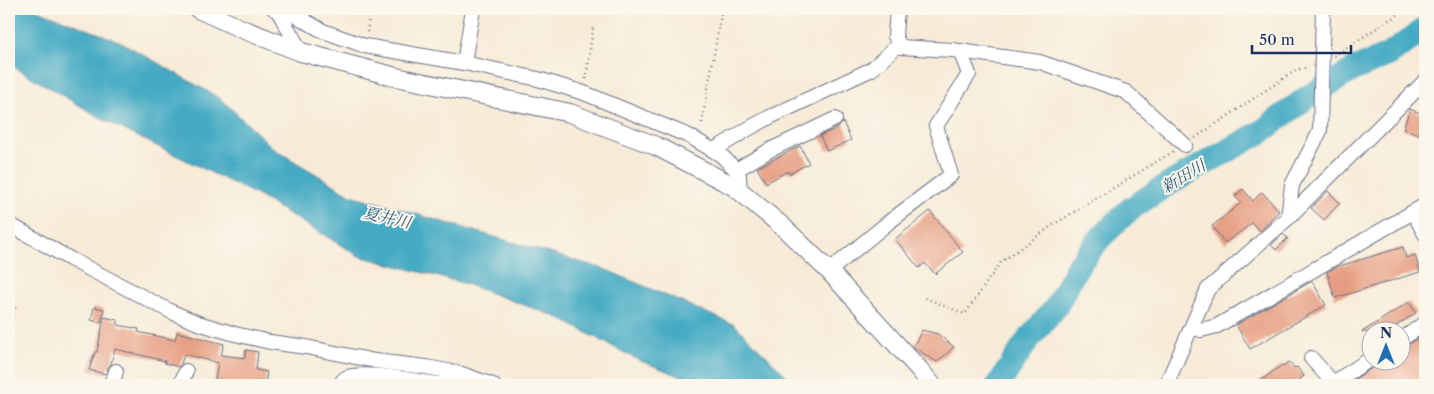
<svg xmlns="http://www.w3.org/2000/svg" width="1434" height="394" font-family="'Libre Caslon Text','Noto Serif JP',serif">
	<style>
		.water { fill: #44aac3; stroke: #306c90 }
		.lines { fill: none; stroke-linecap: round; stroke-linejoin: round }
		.river { stroke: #44aac3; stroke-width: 24 }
		.building { fill: #e69c80 }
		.minor-casing { stroke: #687188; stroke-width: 16 }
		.tertiary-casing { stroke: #687188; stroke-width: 20 }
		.path { stroke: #687188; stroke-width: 2.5; stroke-dasharray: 1 4; stroke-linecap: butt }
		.minor { stroke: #fff; stroke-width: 14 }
		.tertiary { stroke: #fff; stroke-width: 18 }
		.labels { text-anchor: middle; stroke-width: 4; stroke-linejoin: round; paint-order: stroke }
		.water-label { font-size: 16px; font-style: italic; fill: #295a81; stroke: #fbf7ec }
	</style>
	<rect width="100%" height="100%" fill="#fbf7ec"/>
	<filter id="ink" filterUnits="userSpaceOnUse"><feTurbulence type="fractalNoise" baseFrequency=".02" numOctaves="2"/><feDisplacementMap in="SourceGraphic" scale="10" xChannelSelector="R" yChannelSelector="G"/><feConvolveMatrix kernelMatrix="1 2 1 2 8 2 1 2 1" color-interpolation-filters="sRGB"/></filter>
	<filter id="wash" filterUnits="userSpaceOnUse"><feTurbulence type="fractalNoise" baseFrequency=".0096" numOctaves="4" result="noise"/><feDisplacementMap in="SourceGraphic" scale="20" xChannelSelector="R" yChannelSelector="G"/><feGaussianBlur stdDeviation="1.12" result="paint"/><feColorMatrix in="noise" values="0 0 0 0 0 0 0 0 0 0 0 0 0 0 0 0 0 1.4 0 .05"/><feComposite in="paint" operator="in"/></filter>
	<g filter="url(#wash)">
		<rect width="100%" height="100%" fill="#f7ebd7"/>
		<path class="water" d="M 9,9 L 35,9 L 121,42 L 221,99 L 274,149 L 351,195 L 604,269 L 735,325 L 796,385 L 704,385 L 638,360 L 557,317 L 466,284 L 359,256 L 257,195 L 106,121 L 9,64 Z"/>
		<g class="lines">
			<path class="river" d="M 998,385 L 1028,340 L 1056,307 L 1077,267 L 1100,238 L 1129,210 L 1159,190 L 1193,170 L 1261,132 L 1306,98 L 1353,70 L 1390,54 L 1425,29"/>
		</g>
		<g id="blocks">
			<g class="building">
				<path d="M 1410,109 L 1425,115 L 1425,136 L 1403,129 Z"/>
				<path d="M 843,122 L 851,140 L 827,151 L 820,136 L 839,127 Z"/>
				<path d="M 800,146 L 809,163 L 789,174 L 788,171 L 766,183 L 757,168 Z"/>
				<path d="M 1243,189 L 1253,201 L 1262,192 L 1279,211 L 1270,220 L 1271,221 L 1260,231 L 1252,223 L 1225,243 L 1212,226 L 1241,203 L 1235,196 Z"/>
				<path d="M 1328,191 L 1340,203 L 1324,220 L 1311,208 Z"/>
				<path d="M 930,211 L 963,252 L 935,274 L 925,263 L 919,268 L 895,239 Z"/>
				<path d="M 1283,234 L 1288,238 L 1276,250 L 1271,245 Z"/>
				<path d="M 1403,247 L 1406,258 L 1415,255 L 1420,272 L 1335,298 L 1327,272 L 1336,267 Z"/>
				<path d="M 1312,281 L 1326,305 L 1250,349 L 1236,325 Z"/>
				<path d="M 1409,302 L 1416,313 L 1387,332 L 1362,332 Z"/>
				<path d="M 94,307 L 104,309 L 101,323 L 91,320 Z"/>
				<path d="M 104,317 L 118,320 L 118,325 L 139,329 L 138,332 L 175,340 L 177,332 L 224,344 L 221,355 L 245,358 L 246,350 L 258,352 L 256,370 L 267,372 L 265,385 L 214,385 L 218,363 L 184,354 L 181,364 L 179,367 L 165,363 L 165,361 L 115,349 L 111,364 L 108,368 L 106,374 L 89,370 L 95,352 L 97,352 Z"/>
				<path d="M 922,330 L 938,334 L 954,347 L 937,362 L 913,347 Z"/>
				<path d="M 1425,333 L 1425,385 L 1346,385 L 1381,362 L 1402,362 L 1402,348 L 1407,346 Z"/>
				<path d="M 1289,362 L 1294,368 L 1297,367 L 1304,376 L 1292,385 L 1255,385 L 1282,365 L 1283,367 Z"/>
			</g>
		</g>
	</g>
	<g filter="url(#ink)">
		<use href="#blocks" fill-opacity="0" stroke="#687188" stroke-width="1"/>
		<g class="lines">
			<g class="minor-casing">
				<g id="minor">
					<path d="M 274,9 L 293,14 L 323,31 L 365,46 L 464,63 L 473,9"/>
					<path d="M 277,9 L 301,52"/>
					<path d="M 897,9 L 895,36 L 900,47 L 952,50 L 1040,62 L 1126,92 L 1185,145"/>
					<path d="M 464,63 L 538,79 L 584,93 L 689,136 L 721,155 L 736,170 L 739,176 L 740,191"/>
					<path d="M 714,150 L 748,129 L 770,117 L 872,69 L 899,44"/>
					<path d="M 736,170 L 770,150 L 835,119"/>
					<path d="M 1413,212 L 1425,234"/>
					<path d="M 1288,218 L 1425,81"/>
					<path d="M 9,224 L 70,259 L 174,313 L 198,323 L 235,334 L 270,342 L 306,347 L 375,361 L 426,367 L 459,373 L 493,385"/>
					<path d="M 829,271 L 889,222 L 951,175 L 936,126 L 969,74 L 960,51"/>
					<path d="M 1192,327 L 1201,330 L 1217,326 L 1425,205"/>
					<path d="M 1402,339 L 1425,323"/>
					<path d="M 1311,358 L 1335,385"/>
					<path d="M 1333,383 L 1372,358"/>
					<path d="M 109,385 L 114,378 L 116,371"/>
					<path d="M 180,385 L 186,371"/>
					<path d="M 340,385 C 342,382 343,378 348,377 C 364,371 418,381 437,384 C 447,383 455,382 464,375"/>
					<path d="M 1166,385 L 1208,289 L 1288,218 L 1292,185 L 1320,131 L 1323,9"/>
				</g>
			</g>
			<g class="tertiary-casing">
				<path id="tertiary" d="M 198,9 L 242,29 L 301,52 L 396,77 L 570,113 L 656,146 L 735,187 L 782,226 L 829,271 L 919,369 L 932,385"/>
			</g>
			<g class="path">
				<path d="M 367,32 L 370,9"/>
				<path d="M 1334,56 L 1406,9"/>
				<path d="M 586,79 L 593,28"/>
				<path d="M 701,128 L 722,9"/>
				<path d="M 1195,138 L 1296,70 L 1309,67"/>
				<path d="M 925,298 L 965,314 L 1001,262 L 1053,225 L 1174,151"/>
				<path d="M 9,303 L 16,305 L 9,330"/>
			</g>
			<use href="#minor" class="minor"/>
			<use href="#tertiary" class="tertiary"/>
		</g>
	</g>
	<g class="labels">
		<g class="water-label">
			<text transform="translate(1183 176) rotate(-31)" y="6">新田川</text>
			<text transform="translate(387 217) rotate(13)" y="6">夏井川</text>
		</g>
	</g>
	<rect width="1434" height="394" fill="none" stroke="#fbf7ec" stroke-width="30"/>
	<g transform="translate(1386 346)"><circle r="24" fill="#fbf7ec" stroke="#a1a7b3"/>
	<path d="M0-4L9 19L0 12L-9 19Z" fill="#1f6fb2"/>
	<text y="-8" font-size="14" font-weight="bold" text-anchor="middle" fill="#1b2f5e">N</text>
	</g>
	<path d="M1252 45v8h99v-8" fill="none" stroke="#1b2f5e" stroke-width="2.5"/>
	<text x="1259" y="45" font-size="15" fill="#1b2f5e" stroke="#fbf7ec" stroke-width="4" paint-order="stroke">50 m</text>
</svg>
